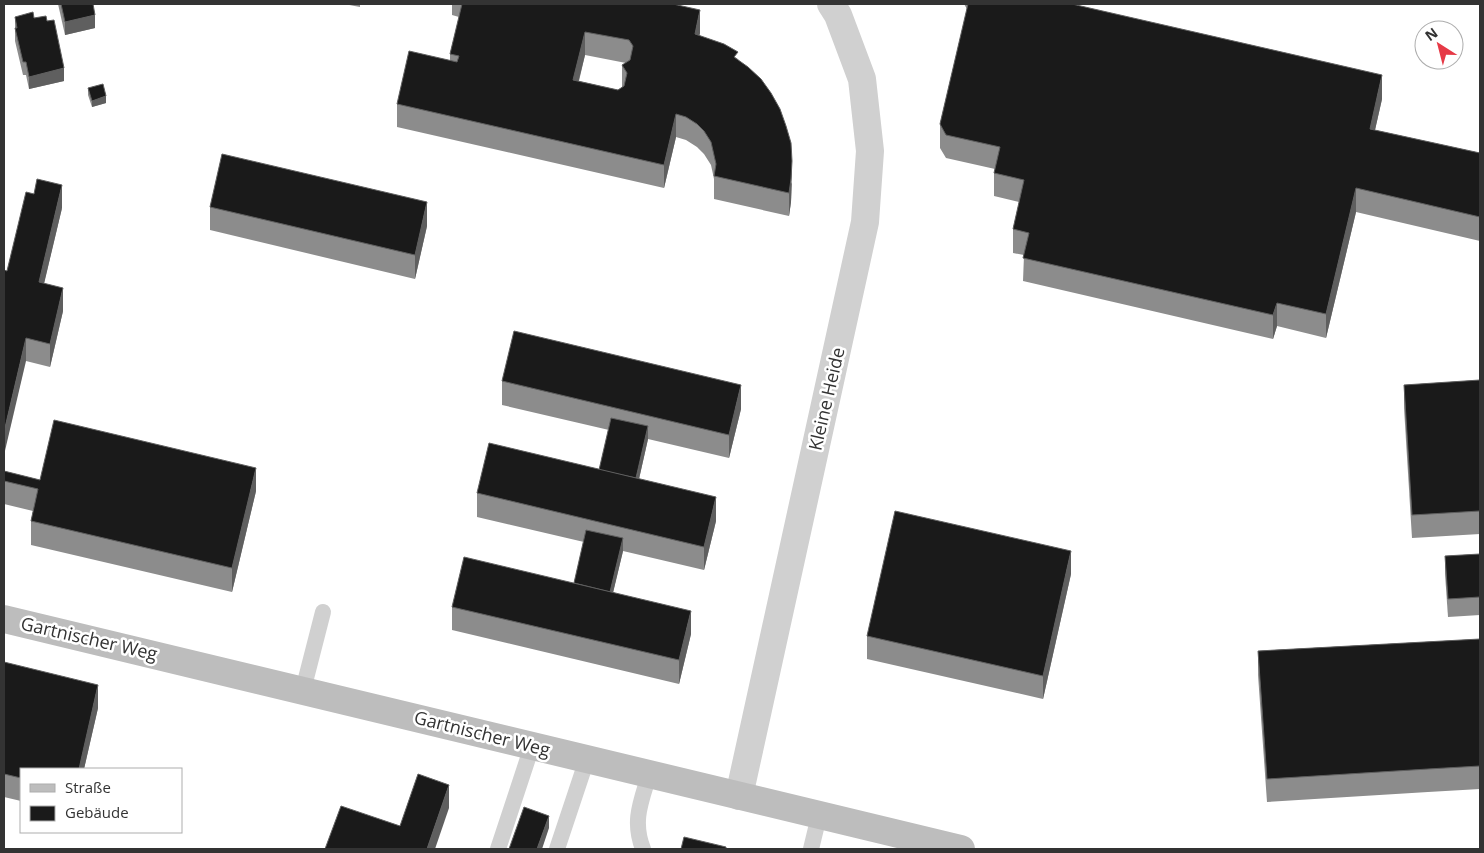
<svg xmlns="http://www.w3.org/2000/svg" width="1484" height="853" font-family="'Open Sans',sans-serif">
	<style>
		.lines { fill: none; stroke-linecap: round; stroke-linejoin: round }
		.lane { stroke: #d0d0d0; stroke-width: 16 }
		.street { stroke: #d0d0d0; stroke-width: 28 }
		.secondary { stroke: #bdbdbd; stroke-width: 28 }
		.wall { fill: #8c8c8c; fill-rule: evenodd }
		.shaded-wall { fill: #5f5f5f }
		.building { fill: #1a1a1a; stroke: #5f5f5f; fill-rule: evenodd }
		.labels { text-anchor: middle; stroke-width: 5; stroke-linejoin: round; paint-order: stroke }
		.street-label { font-size: 18px; fill: #333; stroke: #fff }
	</style>
	<rect width="100%" height="100%" fill="#fff"/>
	<g class="lines">
		<g class="lane">
			<path d="M 303,690 L 323,612"/>
			<path d="M 498,849 L 532,746"/>
			<path d="M 557,849 L 587,759"/>
			<path d="M 643,849 C 632,821 641,802 649,775"/>
			<path d="M 811,849 L 819,816"/>
		</g>
		<path class="street" d="M 739,796 L 865,222 L 870,151 L 862,79 L 838,15 L 831,4"/>
		<path class="secondary" d="M 4,619 L 961,849"/>
	</g>
	<g class="wall">
		<path d="M 58,4 L 93,4 L 95,28 L 65,35 Z"/>
		<path d="M 344,4 L 360,4 L 360,7 Z"/>
		<path d="M 452,4 L 673,4 L 700,33 L 699,35 L 738,59 L 792,184 L 791,202 L 789,216 L 714,199 L 714,179 L 711,165 L 704,154 L 697,147 L 686,140 L 676,137 L 664,188 L 397,127 L 397,104 L 450,60 L 450,54 L 459,17 L 452,15 ZM 585,55 L 626,63 L 622,65 L 622,87 L 618,90 L 579,81 Z"/>
		<path d="M 964,4 L 1071,4 L 1382,99 L 1375,130 L 1480,153 L 1480,241 L 1356,212 L 1326,338 L 1277,326 L 1273,339 L 1023,281 L 1024,255 L 1013,253 L 1013,229 L 1019,202 L 994,196 L 994,173 L 995,169 L 946,158 L 940,148 L 940,124 L 967,9 Z"/>
		<path d="M 15,17 L 34,18 L 47,21 L 64,81 L 29,89 L 26,75 L 23,75 L 15,41 Z"/>
		<path d="M 88,88 L 106,103 L 92,107 L 88,95 Z"/>
		<path d="M 210,207 L 427,226 L 415,279 L 210,230 Z"/>
		<path d="M 62,208 L 44,283 L 63,311 L 50,367 L 26,361 L 7,271 Z"/>
		<path d="M 1480,380 L 1480,534 L 1412,538 L 1404,408 L 1404,385 Z"/>
		<path d="M 502,381 L 741,409 L 729,458 L 648,439 L 639,479 L 716,521 L 704,570 L 623,551 L 613,592 L 691,634 L 679,684 L 452,630 L 452,607 L 574,583 L 584,542 L 477,517 L 477,493 L 599,470 L 609,430 L 502,405 Z"/>
		<path d="M 4,471 L 40,480 L 256,491 L 232,592 L 31,545 L 31,521 L 33,511 L 4,504 Z"/>
		<path d="M 1480,554 L 1480,615 L 1448,617 L 1445,574 L 1445,556 Z"/>
		<path d="M 1071,574 L 1043,699 L 867,659 L 867,636 Z"/>
		<path d="M 1480,639 L 1480,789 L 1428,792 L 1267,802 L 1258,675 L 1258,651 Z"/>
		<path d="M 4,662 L 98,708 L 84,769 L 21,769 L 21,801 L 4,797 Z"/>
	</g>
	<g class="shaded-wall">
		<path d="M 700,10 L 700,33 L 695,57 L 695,34 Z"/>
		<path d="M 95,15 L 95,28 L 65,35 L 65,22 Z"/>
		<path d="M 585,32 L 585,55 L 573,103 L 573,80 Z"/>
		<path d="M 64,68 L 64,81 L 29,89 L 29,77 Z"/>
		<path d="M 1382,75 L 1382,99 L 1370,152 L 1370,129 Z"/>
		<path d="M 106,96 L 106,103 L 92,107 L 92,101 Z"/>
		<path d="M 676,114 L 676,137 L 664,188 L 664,165 Z"/>
		<path d="M 792,161 L 791,202 L 789,216 L 789,193 Z"/>
		<path d="M 62,185 L 62,208 L 39,305 L 39,282 Z"/>
		<path d="M 1356,188 L 1356,212 L 1326,338 L 1326,314 Z"/>
		<path d="M 427,202 L 427,226 L 415,279 L 415,255 Z"/>
		<path d="M 63,288 L 63,311 L 50,367 L 50,344 Z"/>
		<path d="M 1277,303 L 1277,326 L 1273,339 L 1273,315 Z"/>
		<path d="M 26,338 L 26,361 L 4,455 L 4,432 Z"/>
		<path d="M 741,385 L 741,409 L 729,458 L 729,435 Z"/>
		<path d="M 648,426 L 648,439 L 634,501 L 634,489 Z"/>
		<path d="M 256,468 L 256,491 L 232,592 L 232,568 Z"/>
		<path d="M 716,497 L 716,521 L 704,570 L 704,547 Z"/>
		<path d="M 623,538 L 623,551 L 608,614 L 608,601 Z"/>
		<path d="M 1071,551 L 1071,574 L 1043,699 L 1043,676 Z"/>
		<path d="M 691,611 L 691,634 L 679,684 L 679,660 Z"/>
		<path d="M 98,685 L 98,708 L 84,769 L 79,769 Z"/>
		<path d="M 449,785 L 449,808 L 435,849 L 427,849 Z"/>
		<path d="M 549,816 L 549,828 L 542,849 L 537,849 Z"/>
	</g>
	<g class="building">
		<path d="M 61,4 L 93,4 L 95,15 L 65,22 Z"/>
		<path d="M 462,4 L 673,4 L 700,10 L 695,34 L 724,44 L 738,52 L 734,57 L 748,67 L 761,79 L 771,93 L 780,109 L 786,126 L 791,143 L 792,161 L 791,179 L 789,193 L 714,176 L 716,164 L 711,142 L 704,131 L 697,124 L 686,117 L 676,114 L 664,165 L 397,104 L 409,51 L 457,62 L 459,56 L 450,54 ZM 585,32 L 629,40 L 633,46 L 630,60 L 622,65 L 627,73 L 624,86 L 618,90 L 573,80 Z"/>
		<path d="M 968,4 L 1072,4 L 1382,75 L 1370,129 L 1480,153 L 1480,217 L 1356,188 L 1326,314 L 1277,303 L 1273,315 L 1023,258 L 1029,233 L 1013,229 L 1024,180 L 994,173 L 1000,147 L 946,135 L 940,124 Z"/>
		<path d="M 33,12 L 34,18 L 46,16 L 47,21 L 54,20 L 64,68 L 29,77 L 26,62 L 23,62 L 15,28 L 17,28 L 15,17 Z"/>
		<path d="M 103,84 L 106,96 L 92,101 L 88,88 Z"/>
		<path d="M 222,154 L 427,202 L 415,255 L 210,207 Z"/>
		<path d="M 37,179 L 62,185 L 39,282 L 63,288 L 50,344 L 26,338 L 4,432 L 4,270 L 7,271 L 26,192 L 34,194 Z"/>
		<path d="M 514,331 L 741,385 L 729,435 L 502,381 Z"/>
		<path d="M 1480,380 L 1480,511 L 1412,515 L 1404,385 Z"/>
		<path d="M 611,418 L 648,426 L 636,478 L 599,470 Z"/>
		<path d="M 54,420 L 256,468 L 232,568 L 31,521 L 38,489 L 4,481 L 4,471 L 40,480 Z"/>
		<path d="M 489,443 L 716,497 L 704,547 L 477,493 Z"/>
		<path d="M 895,511 L 1071,551 L 1043,676 L 867,636 Z"/>
		<path d="M 586,530 L 623,538 L 610,592 L 574,583 Z"/>
		<path d="M 1480,554 L 1480,597 L 1448,599 L 1445,556 Z"/>
		<path d="M 464,557 L 691,611 L 679,660 L 452,607 Z"/>
		<path d="M 1480,639 L 1480,766 L 1428,769 L 1267,779 L 1258,651 Z"/>
		<path d="M 4,662 L 98,685 L 79,769 L 21,769 L 21,778 L 4,774 Z"/>
		<path d="M 418,774 L 449,785 L 427,849 L 325,849 L 341,806 L 400,826 Z"/>
		<path d="M 524,807 L 549,816 L 537,849 L 509,849 Z"/>
		<path d="M 684,837 L 726,847 L 726,849 L 681,849 Z"/>
	</g>
	<g class="labels">
		<g class="street-label">
			<text transform="translate(827 399) rotate(-77)" y="6">Kleine Heide</text>
			<text transform="translate(89 639) rotate(13)" y="6">Gartnischer Weg</text>
			<text transform="translate(482 734) rotate(14)" y="6">Gartnischer Weg</text>
		</g>
	</g>
	<rect width="1484" height="853" fill="none" stroke="#333333" stroke-width="10"/>
	<rect x="20" y="768" width="162" height="65" fill="#ffffff" stroke="#adadad"/>
	<rect x="30" y="784" width="25" height="8" fill="#bdbdbd" stroke="#adadad"/>
	<text x="65" y="793" font-size="15" fill="#333333">Straße</text>
	<rect x="30" y="806" width="25" height="15" fill="#1a1a1a" stroke="#adadad"/>
	<text x="65" y="818" font-size="15" fill="#333333">Gebäude</text>
	<g transform="translate(1439 45) rotate(324)"><circle r="24" fill="#ffffff" stroke="#adadad"/>
	<path d="M0-4L9 19L0 12L-9 19Z" fill="#e63946"/>
	<text y="-8" font-size="14" font-weight="bold" text-anchor="middle" fill="#333333">N</text>
	</g>
</svg>
